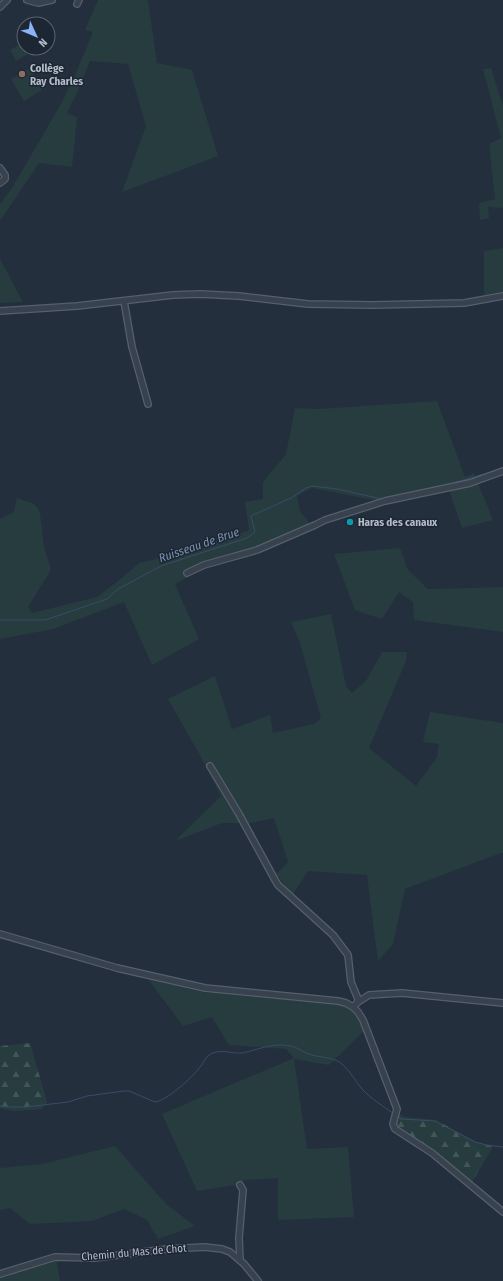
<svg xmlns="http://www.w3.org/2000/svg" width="503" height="1281" font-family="'Fira Sans Condensed',sans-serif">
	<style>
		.grass { fill: #263c3f }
		.forest { fill: url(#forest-firs) }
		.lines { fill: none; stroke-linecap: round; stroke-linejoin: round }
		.stream { stroke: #394c67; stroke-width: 1 }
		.minor-casing { stroke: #565f6c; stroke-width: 8 }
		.minor { stroke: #38414e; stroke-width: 5.5 }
		.education-dot { fill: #8d6e63; stroke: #1d2633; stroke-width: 1.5 }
		.culture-dot { fill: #0f9aa8; stroke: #1d2633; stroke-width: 1.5 }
		.labels { text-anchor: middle; stroke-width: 3; stroke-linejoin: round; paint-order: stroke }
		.poi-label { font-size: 11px; font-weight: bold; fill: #b4bcc9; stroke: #1d2633; text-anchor: start }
		.street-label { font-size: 11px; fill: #b4bcc9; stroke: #1d2633 }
		.water-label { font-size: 12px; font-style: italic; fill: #7c92b1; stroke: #1d2633 }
	</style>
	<defs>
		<pattern id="forest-firs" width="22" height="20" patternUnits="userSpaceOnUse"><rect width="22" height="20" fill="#263c3f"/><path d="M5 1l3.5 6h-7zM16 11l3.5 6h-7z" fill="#435659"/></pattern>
	</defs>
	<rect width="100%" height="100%" fill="#242f3e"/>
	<g class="grass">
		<path d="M 98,0 L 148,0 L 157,63 L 192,70 L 218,156 L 176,172 L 122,192 L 146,126 L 128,64 L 90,61 L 77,93 L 67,113 L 77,117 L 72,167 L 39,163 L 0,221 L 0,204 L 12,188 L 61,104 L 73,80 L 93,32 L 85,30 Z"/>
		<path d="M 24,42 L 24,48 L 31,48 L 31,52 L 16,61 L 10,50 Z"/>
		<path d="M 30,68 L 42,90 L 24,101 L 11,79 Z"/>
		<path d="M 491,68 L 503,106 L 503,208 L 488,207 L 489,218 L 480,220 L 479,203 L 495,199 L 489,144 L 501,138 L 483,69 Z"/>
		<path d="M 503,248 L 503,292 L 484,295 L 484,251 Z"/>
		<path d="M 0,259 L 23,302 L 0,303 Z"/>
		<path d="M 437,401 L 465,477 L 474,473 L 493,520 L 462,528 L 447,484 L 419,492 L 379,501 L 312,488 L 297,496 L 300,511 L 314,529 L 256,553 L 205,568 L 175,584 L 199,639 L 152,665 L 124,602 L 53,629 L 0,639 L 0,519 L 14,512 L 17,498 L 32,503 L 37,507 L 40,513 L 44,547 L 51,570 L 28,607 L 32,613 L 97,597 L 122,578 L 139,563 L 202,548 L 249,530 L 245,502 L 263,499 L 263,482 L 286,454 L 295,408 L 319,409 Z"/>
		<path d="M 400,548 L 408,570 L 428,589 L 503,587 L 503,632 L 414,620 L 413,602 L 399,592 L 382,619 L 355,610 L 334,554 Z"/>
		<path d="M 331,614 L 346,686 L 352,693 L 366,681 L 382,652 L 407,652 L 406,661 L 369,748 L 416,786 L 437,757 L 439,744 L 423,742 L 430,712 L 503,723 L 503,853 L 501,853 L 405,889 L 393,944 L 378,961 L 367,875 L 308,871 L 293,894 L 276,874 L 288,862 L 274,818 L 251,823 L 222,823 L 175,841 L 221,796 L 197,750 L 168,699 L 215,676 L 232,729 L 270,715 L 273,733 L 314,724 L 321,718 L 300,643 L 291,622 Z"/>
		<path d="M 148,979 L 201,992 L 345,1005 C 356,1012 360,1019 365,1030 L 329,1065 L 294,1059 L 307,1149 L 348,1147 L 354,1217 L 278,1220 L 278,1178 L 244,1180 L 241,1184 L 197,1191 L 162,1114 L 294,1058 L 286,1049 L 229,1045 L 212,1017 L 183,1026 Z"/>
		<path d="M 115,1146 L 166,1204 L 195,1226 L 158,1239 L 147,1220 L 124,1209 L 92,1221 L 30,1224 L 10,1208 L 0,1210 L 0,1168 L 42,1164 Z"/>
		<path d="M 56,1259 L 60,1281 L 0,1281 L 0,1276 Z"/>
	</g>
	<g class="forest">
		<path d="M 30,1043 L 47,1102 L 42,1109 L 14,1111 L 0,1108 L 0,1046 Z"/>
		<path d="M 398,1114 L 405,1117 L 436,1120 L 475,1141 L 493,1147 L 472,1182 L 423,1144 L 397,1127 L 395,1119 Z"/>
	</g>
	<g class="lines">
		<g class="stream">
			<path d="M 450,484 L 491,472"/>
			<path d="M 0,620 L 45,620 L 107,599 L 118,589 L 161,566 L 247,538 L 255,532 L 251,516 L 291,498 L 306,488 L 312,486 L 337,489 L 382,499"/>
			<path d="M 0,1106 L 9,1107 L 26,1107 L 68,1102 L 87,1096 L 124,1091 L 129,1091 L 155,1102 C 166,1101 193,1077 200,1067 C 203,1064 204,1060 207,1057 C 217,1047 230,1054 242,1053 C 258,1050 273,1042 290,1046 C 298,1047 304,1053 312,1055 C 323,1058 335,1057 343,1065 C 351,1072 356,1082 362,1089 C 371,1099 383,1106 394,1114"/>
			<path d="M 398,1116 L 401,1119 L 435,1121 L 475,1142 L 487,1145 L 503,1147"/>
		</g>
		<g class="minor-casing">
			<g id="minor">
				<path d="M 27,0 L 38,3 L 52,0"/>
				<path d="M 77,4 L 79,0"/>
				<path d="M 0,7 L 7,0"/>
				<path d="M 0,168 L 5,175 L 5,179 L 0,183"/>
				<path d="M 124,301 L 132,347 L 148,404"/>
				<path d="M 0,311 L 77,306 L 173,295 L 200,294 L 239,296 L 308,304 L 373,305 L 464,303 L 503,296"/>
				<path d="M 187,573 L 204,565 L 257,550 L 315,525 L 325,520 L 385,501 L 470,483 L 503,471"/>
				<path d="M 210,766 L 239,814 L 275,880 L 278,885 L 333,935 L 348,955 L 351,982 L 358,999 L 358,1002 L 353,1007"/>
				<path d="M 0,934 L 117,968 L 205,988 L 338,1001 L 346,1003 L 353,1007 L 358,1012 L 363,1020 L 397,1109 L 393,1124 L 395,1129 L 432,1153 L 503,1212"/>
				<path d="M 358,1002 L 369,995 L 402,993 L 503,1003"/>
				<path d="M 240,1185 L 243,1190 L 239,1238 L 240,1260"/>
				<path d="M 0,1274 L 55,1257 L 94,1258 L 167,1249 L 205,1247 L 222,1249 L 230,1252 L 244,1264 L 258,1281"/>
			</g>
		</g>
		<use href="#minor" class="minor"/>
	</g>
	<circle class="education-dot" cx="22" cy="74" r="4"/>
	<circle class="culture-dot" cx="350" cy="522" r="4"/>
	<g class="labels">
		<g class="poi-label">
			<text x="30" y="72">Collège<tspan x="30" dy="13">Ray Charles</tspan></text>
			<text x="358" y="526">Haras des canaux</text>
		</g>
		<g class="street-label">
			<text transform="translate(134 1252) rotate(-5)" y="4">Chemin du Mas de Chot</text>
		</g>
		<g class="water-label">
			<text transform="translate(199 545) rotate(-19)" y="4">Ruisseau de Brue</text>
		</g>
	</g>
	<g transform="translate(36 36) rotate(134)"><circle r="19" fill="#1d2633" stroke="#59626f"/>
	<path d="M0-3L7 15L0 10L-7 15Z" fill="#8ab4f8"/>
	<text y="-6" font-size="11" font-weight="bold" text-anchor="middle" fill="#b4bcc9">N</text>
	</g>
</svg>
